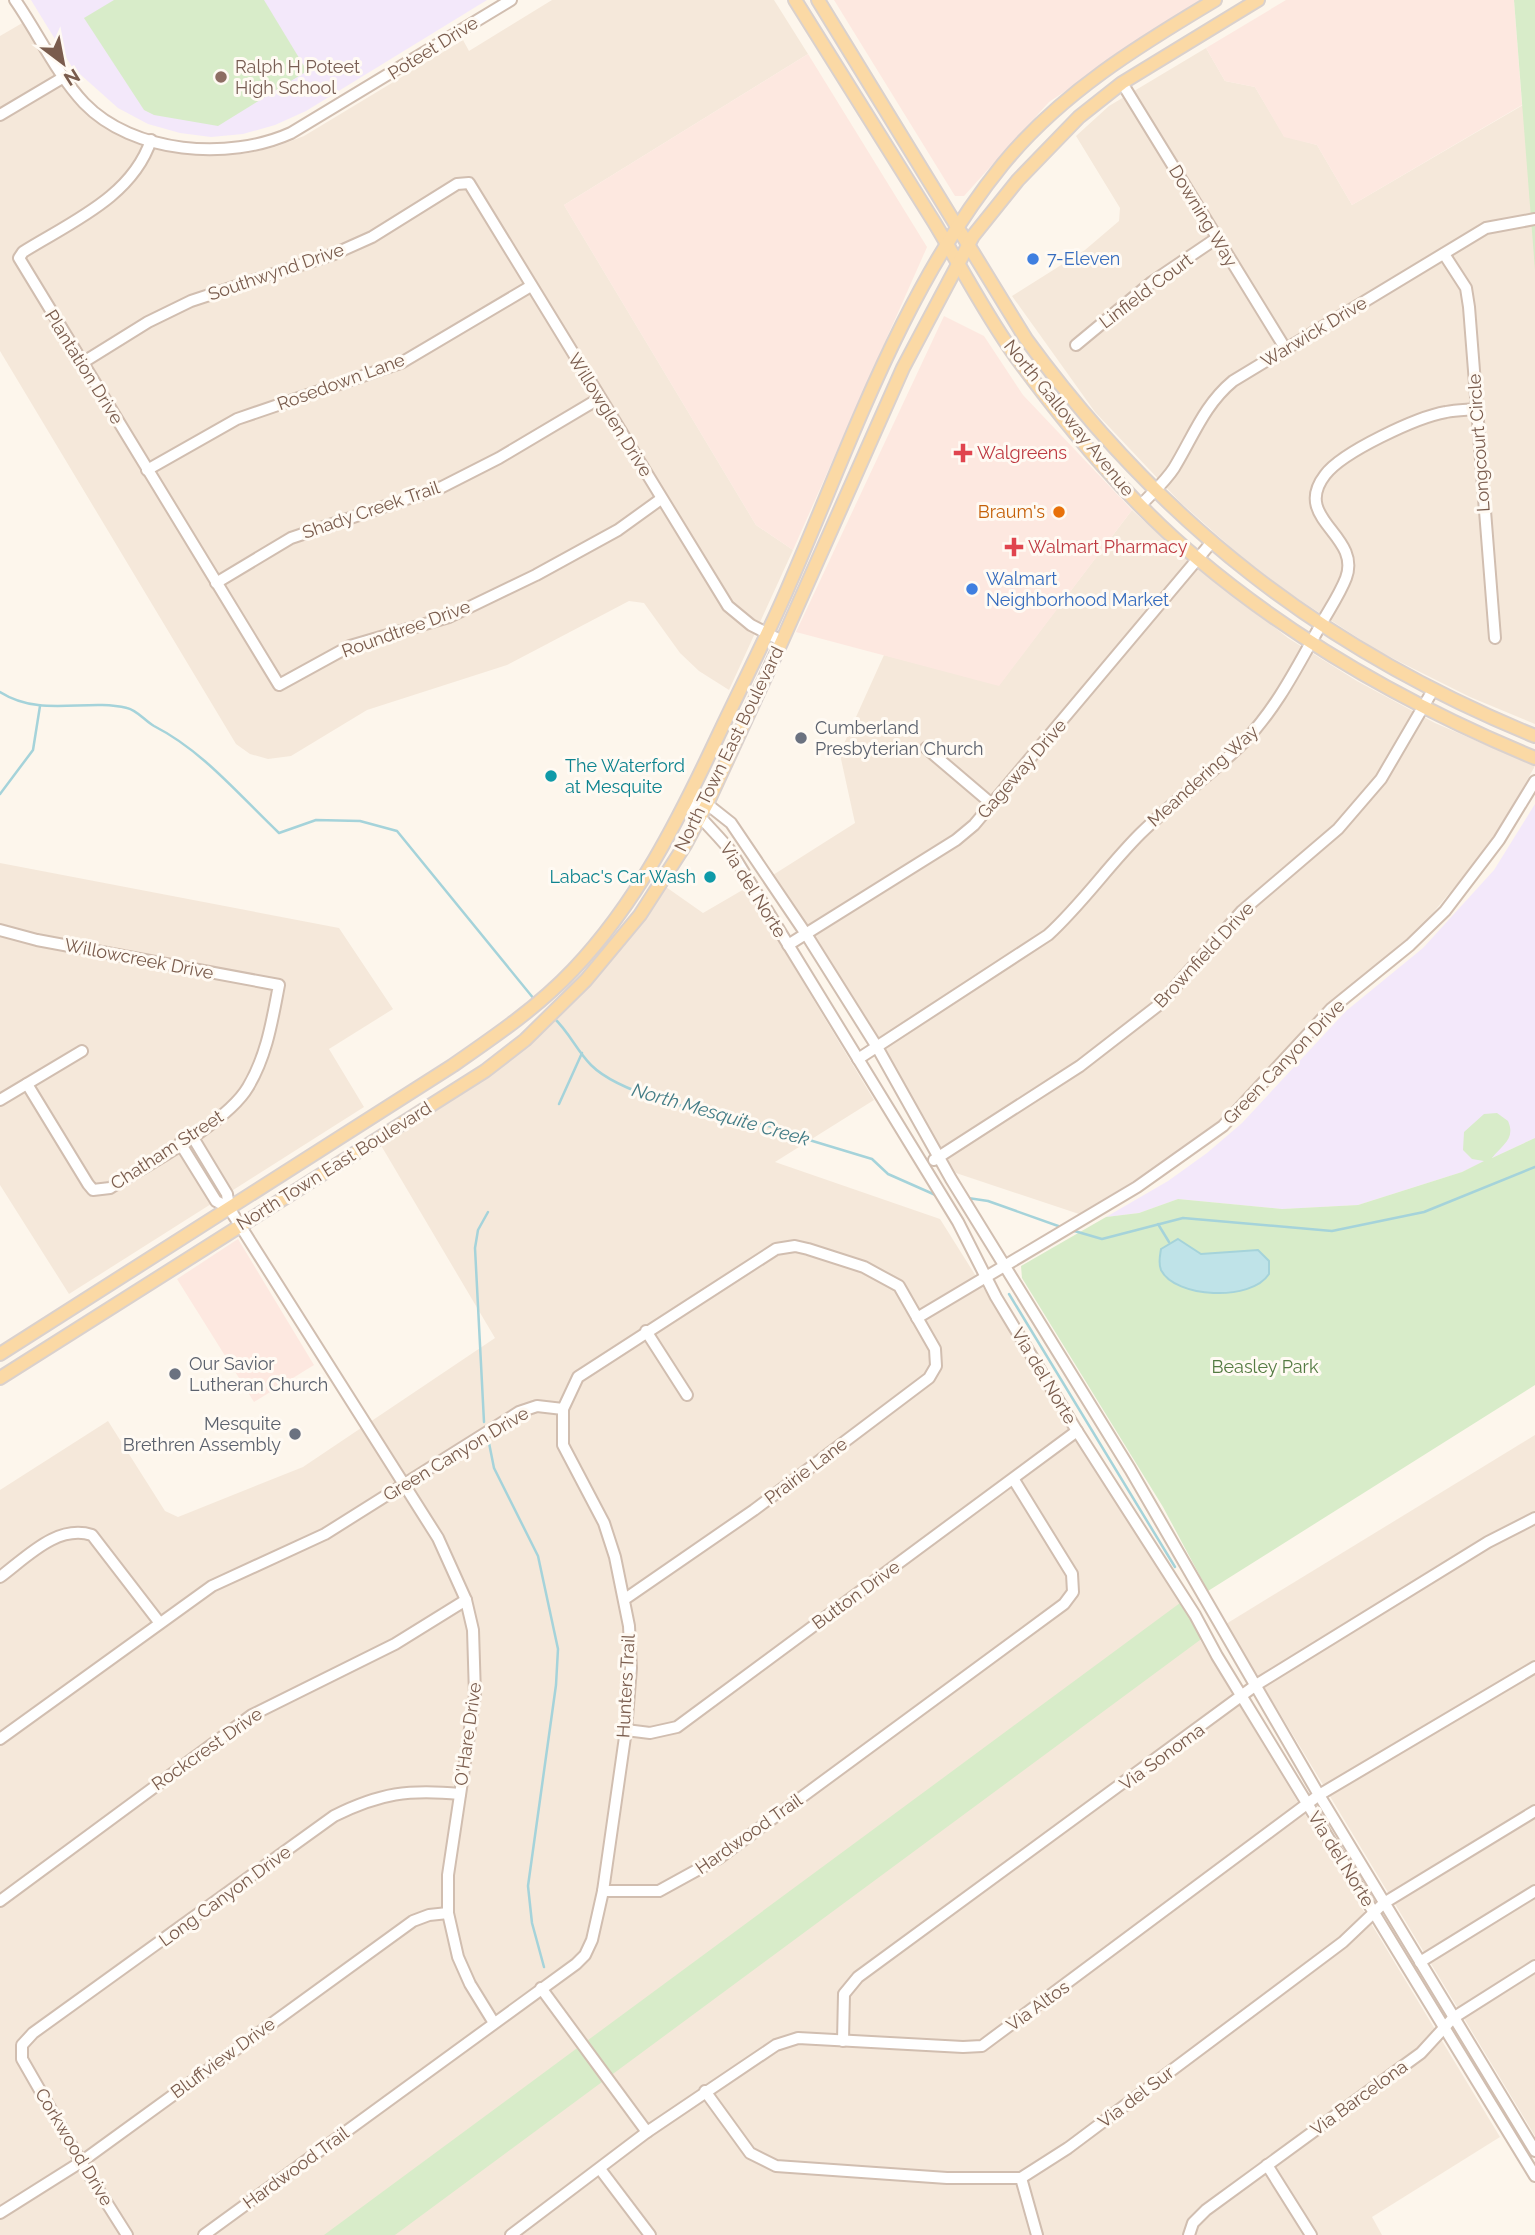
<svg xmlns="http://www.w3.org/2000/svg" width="1535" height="2235" font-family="Raleway,sans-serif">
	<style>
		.residential { fill: #f5e8da }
		.commercial { fill: #fde8e0 }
		.education { fill: #f3e8fa }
		.green { fill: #d8ecc9 }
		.water { fill: #bfe3e8; stroke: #a5d3da; stroke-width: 2 }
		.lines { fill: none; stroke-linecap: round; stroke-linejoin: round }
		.stream { stroke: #a5d3da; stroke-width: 2.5 }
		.minor-casing { stroke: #d1beb0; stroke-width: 14 }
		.major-casing { stroke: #dad1cd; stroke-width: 16 }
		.minor { stroke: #fff; stroke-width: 10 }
		.major { stroke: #fbd9a5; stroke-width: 12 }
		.education-dot { fill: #8d6e63; stroke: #fffaf3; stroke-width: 2.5 }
		.shop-dot { fill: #3f7fe0; stroke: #fffaf3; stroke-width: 2.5 }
		.health-dot { fill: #e0444e; stroke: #fffaf3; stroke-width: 2.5 }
		.food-dot { fill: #e8710a; stroke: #fffaf3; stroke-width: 2.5 }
		.worship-dot { fill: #6b7280; stroke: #fffaf3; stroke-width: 2.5 }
		.culture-dot { fill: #0f9aa8; stroke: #fffaf3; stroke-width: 2.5 }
		.labels { text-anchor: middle; stroke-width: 6; stroke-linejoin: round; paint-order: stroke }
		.street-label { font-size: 18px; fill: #7a5c4d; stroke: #fffaf3 }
		.education-label { font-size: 18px; fill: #785e54; stroke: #fffaf3; text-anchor: start }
		.shop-label { font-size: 18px; fill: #366cbe; stroke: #fffaf3; text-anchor: start }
		.health-label { font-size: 18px; fill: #be3a42; stroke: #fffaf3; text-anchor: start }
		.food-label { font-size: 18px; fill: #c56008; stroke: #fffaf3; text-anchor: end }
		.worship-label { font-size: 18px; fill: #5b616d; stroke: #fffaf3; text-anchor: start }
		.culture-label { font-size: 18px; fill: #0d838f; stroke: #fffaf3; text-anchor: start }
		.park-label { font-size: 18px; fill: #537a41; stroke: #fffaf3 }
		.water-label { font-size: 19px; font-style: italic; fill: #437c86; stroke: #fffaf3 }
	</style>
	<rect width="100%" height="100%" fill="#fdf6ec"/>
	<g class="residential">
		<path d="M 552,0 L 774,0 L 808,54 L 564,205 L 756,525 L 793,550 L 729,690 L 699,671 L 680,653 L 644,603 L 629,601 L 507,665 L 367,710 L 291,756 L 268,759 L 250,754 L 236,744 L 0,351 L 0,36 L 24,22 L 72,93 L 136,139 L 161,150 L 203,155 L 244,154 L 275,147 L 304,136 L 463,40 L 469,51 Z"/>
		<path d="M 1206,48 L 1225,81 L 1255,87 L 1284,136 L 1317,145 L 1352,205 L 1535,98 L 1535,724 L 1470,697 L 1378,651 L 1292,595 L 1245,560 L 1180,502 L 1095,412 L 1012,296 L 1085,250 L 1119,221 L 1120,208 L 1076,136 L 1109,106 Z"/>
		<path d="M 1132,510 L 1169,544 L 1288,638 L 1357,681 L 1435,723 L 1535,766 L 1492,842 L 1422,926 L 1328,1004 L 1263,1078 L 1220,1120 L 1168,1160 L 1079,1214 L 956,1173 L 773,875 L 855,823 L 841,759 L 842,748 L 884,655 L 999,685 Z"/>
		<path d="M 0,863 L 339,928 L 393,1009 L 329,1049 L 364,1107 L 69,1294 L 0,1185 Z"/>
		<path d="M 666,887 L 703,913 L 746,888 L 874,1100 L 775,1162 L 940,1219 L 1201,1634 L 1200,1640 L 1500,2137 L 1372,2217 L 1382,2235 L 0,2235 L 0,1490 L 108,1421 L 165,1511 L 178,1517 L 303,1467 L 495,1338 L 379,1142 L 463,1089 L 610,961 L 651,911 Z"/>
		<path d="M 1535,1435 L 1535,2136 L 1226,1624 Z"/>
	</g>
	<g class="commercial">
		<path d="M 834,0 L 1201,0 L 1049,102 L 964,196 L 955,196 Z"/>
		<path d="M 1286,0 L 1514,0 L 1522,105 L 1352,205 L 1317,145 L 1284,137 L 1255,87 L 1225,81 L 1206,48 Z"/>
		<path d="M 808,54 L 927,247 L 793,550 L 756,525 L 564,205 Z"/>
		<path d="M 944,316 L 984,336 L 1023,395 L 1132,510 L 999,686 L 796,632 Z"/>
		<path d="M 238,1239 L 314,1365 L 254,1402 L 177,1279 Z"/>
	</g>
	<g class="education">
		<path d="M 31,0 L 487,0 L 306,111 L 275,125 L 243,134 L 211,137 L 180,133 L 148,124 L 118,108 L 72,67 Z"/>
		<path d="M 1535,804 L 1535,1138 L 1462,1172 L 1358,1205 L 1282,1209 L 1178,1199 L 1139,1213 L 1106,1217 L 1168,1181 L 1207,1153 L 1242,1123 L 1346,1011 L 1423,948 L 1494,870 Z"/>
	</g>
	<g class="green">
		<path d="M 114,0 L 264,0 L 307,71 L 218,126 L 154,115 L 144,110 L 84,18 Z"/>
		<path d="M 1514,0 L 1535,0 L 1535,270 Z"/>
		<path d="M 1497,1113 L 1508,1121 C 1516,1139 1502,1145 1492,1158 L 1535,1138 L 1535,1385 L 1208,1591 L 1163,1507 L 1022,1278 L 1021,1266 L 1106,1217 L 1139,1213 L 1178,1199 L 1282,1209 L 1358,1205 L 1462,1172 L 1484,1161 L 1472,1159 L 1463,1150 L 1464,1132 L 1484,1114 Z"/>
		<path d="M 1180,1603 L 1201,1634 L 1200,1640 L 395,2235 L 324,2235 Z"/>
	</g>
	<path class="water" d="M 1178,1239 L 1201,1254 L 1258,1250 L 1269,1261 L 1269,1274 C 1251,1302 1175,1298 1161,1270 C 1158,1263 1160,1256 1161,1249 Z"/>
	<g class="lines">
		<g class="stream">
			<path d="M 0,692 C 41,718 86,698 127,708 C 137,710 145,721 154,726 C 203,751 239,795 279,833 L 316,820 L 360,821 L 397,831 L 534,999"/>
			<path d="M 0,794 L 33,750 L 40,706"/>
			<path d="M 554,1018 C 569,1032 577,1051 591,1065 C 627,1101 734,1117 785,1130 L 796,1136 L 872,1159 L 888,1174 L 940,1197"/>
			<path d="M 559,1104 L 582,1053"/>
			<path d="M 968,1198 L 988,1201 L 1061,1227"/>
			<path d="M 1158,1224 L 1169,1242"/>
			<path d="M 1071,1230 L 1102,1239 L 1183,1218 L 1332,1231 L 1424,1212 L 1535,1167"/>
			<path d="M 1009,1294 L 1175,1567"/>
			<path d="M 484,1422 L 475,1248 L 478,1230 L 488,1212"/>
			<path d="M 489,1443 L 494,1468 L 538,1556 L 558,1649 L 556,1685 L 528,1886 L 532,1923 L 544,1967"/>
		</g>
		<g class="minor-casing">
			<g id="minor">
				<path d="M 15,0 C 38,33 56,73 84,103 C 133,154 229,161 291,133 L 511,0"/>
				<path d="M 1122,83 L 1285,348"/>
				<path d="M 0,115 L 64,77"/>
				<path d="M 151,140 C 132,197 71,222 23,252 L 19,258 L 279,685 L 350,646 L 449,617 L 536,575 L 618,530 L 661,499"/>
				<path d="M 1444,254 L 1466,288 L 1469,307 L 1495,638"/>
				<path d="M 1076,345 L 1152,282 L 1217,238"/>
				<path d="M 82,363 L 148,322 L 191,301 L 334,254 L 372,237 L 457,184 L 469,183 L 728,606 L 751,625 L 782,641"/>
				<path d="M 147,470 L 237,419 L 401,363 L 531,286"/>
				<path d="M 1141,505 C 1152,493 1165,482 1174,468 C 1193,437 1204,405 1233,381 L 1486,228 L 1535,219"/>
				<path d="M 216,583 L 291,538 L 442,487 L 499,458 L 600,398"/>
				<path d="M 926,748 L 993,805"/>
				<path d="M 688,801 C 700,820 718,834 732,853 L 958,1222 L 996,1297 L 1077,1431 L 1195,1615 L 1217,1656 L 1535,2176"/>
				<path d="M 688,801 L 707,804 L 731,823 L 806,934 L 877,1047 L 951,1179 L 1130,1469 L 1319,1795 L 1535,2151"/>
				<path d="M 0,930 L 37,940 L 279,985 C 272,1021 267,1055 248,1087 C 227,1123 147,1165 110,1188 L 93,1190 L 88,1184 L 27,1084"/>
				<path d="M 788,945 L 956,840 L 974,825 L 1211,543"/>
				<path d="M 858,1059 L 1048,935 C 1082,904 1108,866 1140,834 C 1173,801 1211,775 1243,743 C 1276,709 1296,669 1319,628 C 1328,611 1339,596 1346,578 C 1362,535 1291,519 1325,475 C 1342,452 1417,417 1446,412 C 1456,410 1467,410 1477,409"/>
				<path d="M 0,1100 L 82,1051"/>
				<path d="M 192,1136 L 227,1194 L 229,1208 L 438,1538 L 466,1600 L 473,1630 L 475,1695 L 448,1875 L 448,1913 L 458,1957 L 470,1984 L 494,2023"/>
				<path d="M 180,1143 L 216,1201 L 229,1208"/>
				<path d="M 934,1160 L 1080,1066 L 1160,1004 L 1242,911 L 1338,829 L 1381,779 L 1433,690"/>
				<path d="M 917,1318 L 1137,1187 L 1223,1126 L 1331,1009 L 1410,945 L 1445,911 L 1499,840 L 1535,781"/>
				<path d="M 646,1331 L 687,1395"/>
				<path d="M 0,1577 C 27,1557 57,1524 92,1535 L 159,1622"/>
				<path d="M 626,1730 L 650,1733 L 677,1727 L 1077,1431"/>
				<path d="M 0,1739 L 212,1586 L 325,1534 L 519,1412 L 537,1406 L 563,1409"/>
				<path d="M 603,1891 L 659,1891 L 719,1858 L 1064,1604 L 1073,1592 L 1072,1574 L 1014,1480"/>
				<path d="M 0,1901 L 252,1715 L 395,1644 L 466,1600"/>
				<path d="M 1420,1962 L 1535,1891"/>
				<path d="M 541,1988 L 647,2132"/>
				<path d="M 843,2041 L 844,1994 L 858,1977 L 1256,1685 L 1488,1542 L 1535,1518"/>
				<path d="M 705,2091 L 750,2153 L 776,2166 L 947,2178 L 1021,2178 L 1068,2148 L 1343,1942 L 1384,1903 L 1535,1811"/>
				<path d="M 1267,2165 L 1311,2235"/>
				<path d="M 600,2169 L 650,2235"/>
				<path d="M 1021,2178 L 1037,2235"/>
				<path d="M 0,2213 L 81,2162 L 413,1921 L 429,1915 L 448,1913"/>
				<path d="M 127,2235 L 81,2162 L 22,2059 L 22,2045 L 33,2033 L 334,1816 C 380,1793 409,1789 460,1794"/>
				<path d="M 204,2235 L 576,1964 L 585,1955 L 592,1940 L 603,1891 L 626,1730 L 631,1668 L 629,1626 L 615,1557 L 604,1523 L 563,1445 L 563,1409 L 578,1377 L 776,1249 L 795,1246 L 808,1249 L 864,1267 L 899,1286 L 935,1349 L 936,1366 L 929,1378 L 754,1510 L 625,1599"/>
				<path d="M 511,2235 L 647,2132 L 776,2045 L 798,2038 L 963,2047 L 982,2046 L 1319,1795 L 1535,1667"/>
				<path d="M 1189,2235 L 1193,2223 L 1206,2210 L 1421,2053 L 1453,2018 L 1535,1966"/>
			</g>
		</g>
		<g class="major-casing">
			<g id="major">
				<path d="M 795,0 C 841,74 888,148 934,222 C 961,267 985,314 1016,357 C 1069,429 1129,502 1198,559 C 1299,644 1414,708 1535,758"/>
				<path d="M 818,0 L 1026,339 C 1160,523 1324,650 1535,736"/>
				<path d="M 0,1354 L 452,1066 C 494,1037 538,1007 573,970 C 637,903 679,819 718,736 C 742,685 768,635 790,583 C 852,440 904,286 1003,164 C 1061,93 1138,46 1215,0"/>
				<path d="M 0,1378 L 485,1071 L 525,1040 L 586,980 L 640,915 L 685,845 L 707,804 L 782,641 L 903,368 L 973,236 L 1018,180 L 1079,117 L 1122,83 L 1258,0"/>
			</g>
		</g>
		<use href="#minor" class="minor"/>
		<use href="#major" class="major"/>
	</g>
	<circle class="education-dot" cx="221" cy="77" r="7"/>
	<g class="shop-dot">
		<circle cx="1033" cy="259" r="7"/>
		<circle cx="972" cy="589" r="7"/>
	</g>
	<g class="health-dot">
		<path d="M959.5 442.5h7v7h7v7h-7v7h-7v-7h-7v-7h7z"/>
		<path d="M1010.5 536.5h7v7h7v7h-7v7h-7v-7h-7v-7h7z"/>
	</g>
	<circle class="food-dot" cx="1059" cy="512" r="7"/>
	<g class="worship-dot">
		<circle cx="801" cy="738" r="7"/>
		<circle cx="175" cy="1374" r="7"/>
		<circle cx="295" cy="1434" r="7"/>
	</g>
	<g class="culture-dot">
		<circle cx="551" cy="776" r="7"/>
		<circle cx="710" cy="877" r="7"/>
	</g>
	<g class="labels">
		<g class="street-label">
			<text transform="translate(433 48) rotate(-32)" y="6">Poteet Drive</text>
			<text transform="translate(1203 216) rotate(59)" y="6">Downing Way</text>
			<text transform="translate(276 272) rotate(-19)" y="6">Southwynd Drive</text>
			<text transform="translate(1146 291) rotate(-37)" y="6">Linfield Court</text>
			<text transform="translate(1314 332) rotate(-31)" y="6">Warwick Drive</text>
			<text transform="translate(84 367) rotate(58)" y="6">Plantation Drive</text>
			<text transform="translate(341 382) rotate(-20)" y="6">Rosedown Lane</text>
			<text transform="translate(610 415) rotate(58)" y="6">Willowglen Drive</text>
			<text transform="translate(1069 418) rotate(51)" y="6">North Galloway Avenue</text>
			<text transform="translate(1479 443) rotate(-94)" y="6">Longcourt Circle</text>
			<text transform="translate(371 510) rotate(-19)" y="6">Shady Creek Trail</text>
			<text transform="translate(406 629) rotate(-20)" y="6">Roundtree Drive</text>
			<text transform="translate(729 749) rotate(-64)" y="6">North Town East Boulevard</text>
			<text transform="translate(1022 769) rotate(-49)" y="6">Gageway Drive</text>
			<text transform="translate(1203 776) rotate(-42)" y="6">Meandering Way</text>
			<text transform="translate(753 890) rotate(58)" y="6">Via del Norte</text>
			<text transform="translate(1204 955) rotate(-47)" y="6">Brownfield Drive</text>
			<text transform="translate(139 959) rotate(11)" y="6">Willowcreek Drive</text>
			<text transform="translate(1284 1062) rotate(-46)" y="6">Green Canyon Drive</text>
			<text transform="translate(167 1150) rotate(-33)" y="6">Chatham Street</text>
			<text transform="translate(334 1166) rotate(-32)" y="6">North Town East Boulevard</text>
			<text transform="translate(1044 1376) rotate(59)" y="6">Via del Norte</text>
			<text transform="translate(456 1454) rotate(-31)" y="6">Green Canyon Drive</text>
			<text transform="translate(806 1471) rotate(-37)" y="6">Prairie Lane</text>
			<text transform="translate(856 1595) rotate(-36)" y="6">Button Drive</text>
			<text transform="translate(626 1686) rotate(-87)" y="6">Hunters Trail</text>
			<text transform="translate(468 1734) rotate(-82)" y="6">O'Hare Drive</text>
			<text transform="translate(207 1749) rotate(-35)" y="6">Rockcrest Drive</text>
			<text transform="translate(1162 1757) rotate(-36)" y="6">Via Sonoma</text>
			<text transform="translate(749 1834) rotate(-35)" y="6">Hardwood Trail</text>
			<text transform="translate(1341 1859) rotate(58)" y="6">Via del Norte</text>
			<text transform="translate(225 1896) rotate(-36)" y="6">Long Canyon Drive</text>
			<text transform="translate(1038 2006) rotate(-36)" y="6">Via Altos</text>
			<text transform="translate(223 2058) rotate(-36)" y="6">Bluffview Drive</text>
			<text transform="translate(1136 2097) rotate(-37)" y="6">Via del Sur</text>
			<text transform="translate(1359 2098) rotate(-36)" y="6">Via Barcelona</text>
			<text transform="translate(74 2147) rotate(59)" y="6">Corkwood Drive</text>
			<text transform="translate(296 2168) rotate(-36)" y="6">Hardwood Trail</text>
		</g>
		<g class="education-label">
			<text x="235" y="73">Ralph H Poteet<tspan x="235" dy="21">High School</tspan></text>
		</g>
		<g class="shop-label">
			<text x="1047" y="265">7-Eleven</text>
			<text x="986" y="585">Walmart<tspan x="986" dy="21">Neighborhood Market</tspan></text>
		</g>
		<g class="health-label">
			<text x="977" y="459">Walgreens</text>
			<text x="1028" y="553">Walmart Pharmacy</text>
		</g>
		<g class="food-label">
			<text x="1045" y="518">Braum's</text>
		</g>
		<g class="worship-label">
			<text x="815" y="734">Cumberland<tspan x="815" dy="21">Presbyterian Church</tspan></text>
			<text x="189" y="1370">Our Savior<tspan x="189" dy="21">Lutheran Church</tspan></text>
			<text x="281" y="1430" text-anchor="end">Mesquite<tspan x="281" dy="21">Brethren Assembly</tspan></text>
		</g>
		<g class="culture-label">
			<text x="565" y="772">The Waterford<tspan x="565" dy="21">at Mesquite</tspan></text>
			<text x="696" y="883" text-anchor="end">Labac's Car Wash</text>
		</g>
		<g class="park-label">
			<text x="1265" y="1373">Beasley Park</text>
		</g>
		<g class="water-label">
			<text transform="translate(721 1114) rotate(16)" y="7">North Mesquite Creek</text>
		</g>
	</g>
	<g transform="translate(63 63) rotate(148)" stroke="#fffaf3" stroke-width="5" paint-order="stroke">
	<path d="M0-5L12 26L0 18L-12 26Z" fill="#7a5c4d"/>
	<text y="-10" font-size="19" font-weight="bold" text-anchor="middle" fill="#7a5c4d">N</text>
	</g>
</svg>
